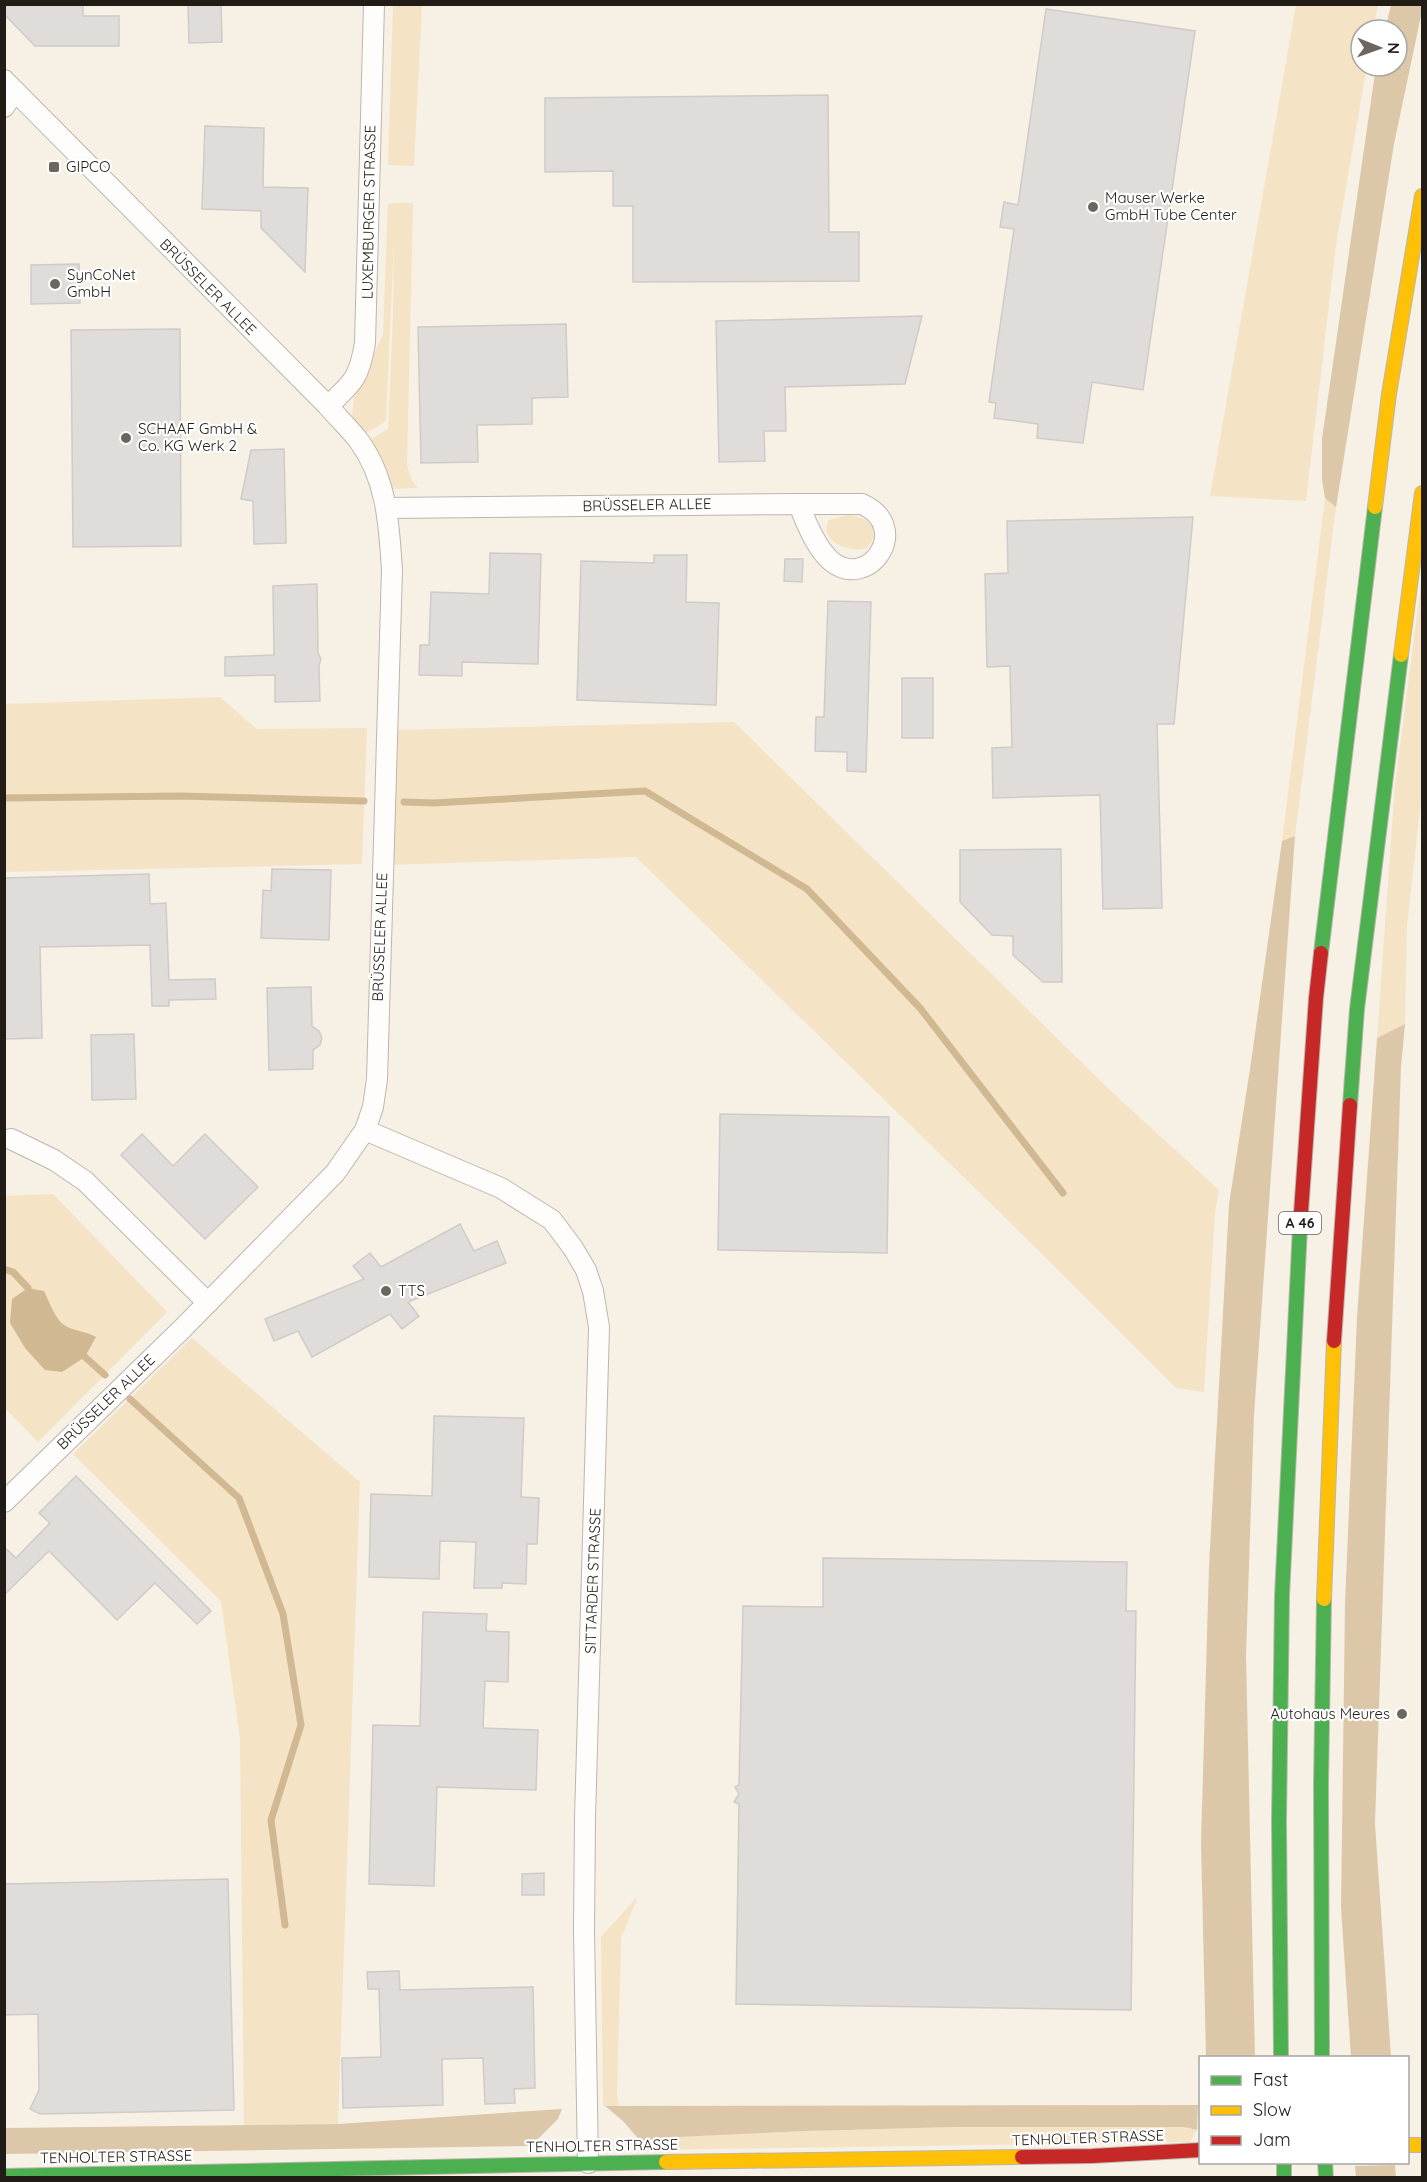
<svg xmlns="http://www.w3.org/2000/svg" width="1427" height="2182" font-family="Quicksand,sans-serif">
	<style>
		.green { fill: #f5e3c5 }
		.forest { fill: #dcc8a8 }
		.water { fill: #cfb892 }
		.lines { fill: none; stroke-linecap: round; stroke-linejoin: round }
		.stream { stroke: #cfb892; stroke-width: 7 }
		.building { fill: #dfdcda; stroke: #cecbc9; stroke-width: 1.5 }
		.street-casing { stroke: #bcb6ad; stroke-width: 22 }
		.fast-casing { stroke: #bcb6ad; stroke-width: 16 }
		.slow-casing { stroke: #bcb6ad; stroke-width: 16 }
		.jam-casing { stroke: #bcb6ad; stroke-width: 16 }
		.street { stroke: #fefdfb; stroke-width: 20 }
		.fast { stroke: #4caf50; stroke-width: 14 }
		.slow { stroke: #ffc107; stroke-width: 14 }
		.jam { stroke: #c62828; stroke-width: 14 }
		.poi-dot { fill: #6c675e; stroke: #fff; stroke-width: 2 }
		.labels { text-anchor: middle; stroke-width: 4.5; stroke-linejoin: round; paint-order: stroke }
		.shield { fill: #fff; stroke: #64615c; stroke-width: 1.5 }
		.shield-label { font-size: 14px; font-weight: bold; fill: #211d16 }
		.poi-label { font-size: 15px; fill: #211d16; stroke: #fff; text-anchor: start }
		.street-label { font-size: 15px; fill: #211d16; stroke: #fff }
	</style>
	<rect width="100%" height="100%" fill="#f7f0e5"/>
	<g class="green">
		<path d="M 393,5 L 422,5 L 414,166 L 388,165 Z"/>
		<path d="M 1296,5 L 1378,5 L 1373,30 L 1361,30 L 1361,66 L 1367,66 L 1336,245 L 1306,501 L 1210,496 Z"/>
		<path d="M 395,203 L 413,203 L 407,465 L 412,481 L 418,488 L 390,489 L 368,441 L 388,429 L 393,315 L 394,239 L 386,421 L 363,435 L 352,415 L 354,398 L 383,334 L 388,204 Z"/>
		<path d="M 1325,498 L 1336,507 L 1295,836 L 1282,841 Z"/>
		<path d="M 848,515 C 867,517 884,529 867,548 C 851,554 817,541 829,520 Z"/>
		<path d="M 1422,576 L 1422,791 L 1407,926 L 1405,1024 L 1377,1038 L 1395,784 Z"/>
		<path d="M 220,697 L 257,729 L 367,728 L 362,864 L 5,872 L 5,704 Z"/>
		<path d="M 734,722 L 1114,1094 L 1219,1190 L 1215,1213 L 1204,1392 L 1176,1388 L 1034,1246 L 636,857 L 388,865 L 391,730 Z"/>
		<path d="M 53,1194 L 167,1312 L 38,1442 L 5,1408 L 4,1196 Z"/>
		<path d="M 192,1338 L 360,1482 L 338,2124 L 244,2125 L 240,1739 L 221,1601 L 73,1454 Z"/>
		<path d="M 638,1896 L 621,1938 L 617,2095 L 619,2106 L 603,2106 L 601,1937 Z"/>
		<path d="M 956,2127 L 1184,2127 L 1197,2130 L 1190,2142 L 648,2150 L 648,2141 L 657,2138 L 806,2131 Z"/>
	</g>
	<g class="forest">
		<path d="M 1391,5 L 1422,5 L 1422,11 L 1394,144 L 1336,507 L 1325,498 L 1322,480 L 1322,439 L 1374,80 L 1377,66 L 1397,66 L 1397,30 L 1385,30 Z"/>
		<path d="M 1295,836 L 1254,1415 L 1246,1656 L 1255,2057 L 1206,2057 L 1201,1842 L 1209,1566 L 1229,1204 L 1250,1069 L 1282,841 Z"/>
		<path d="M 1405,1024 L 1401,1067 L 1375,1824 L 1391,2057 L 1351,2057 L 1341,1908 L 1345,1604 L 1357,1317 L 1377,1038 Z"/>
		<path d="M 1198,2105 L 1197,2130 L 1184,2127 L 956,2127 L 806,2131 L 657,2138 L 641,2142 L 623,2121 L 605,2106 Z"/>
		<path d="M 562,2109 L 558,2119 L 531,2146 L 5,2154 L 5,2128 L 338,2124 Z"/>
		<path d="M 1395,2165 L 1396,2177 L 1356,2177 L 1355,2166 Z"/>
	</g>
	<path class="water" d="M 28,1288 L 44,1291 C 49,1301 55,1319 64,1325 C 72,1331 86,1331 96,1337 L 85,1357 L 62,1372 L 45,1370 L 25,1348 L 10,1323 L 12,1299 Z"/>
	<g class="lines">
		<g class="stream">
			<path d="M 4,798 L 180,796 L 364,801"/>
			<path d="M 404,802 L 434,803 L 645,791 L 807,889 L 920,1008 L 1063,1193"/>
			<path d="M 4,1269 L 13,1272 L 28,1288"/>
			<path d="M 85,1357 L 105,1375"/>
			<path d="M 130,1399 L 239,1498 L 283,1614 L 301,1725 L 271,1820 L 285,1925"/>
		</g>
	</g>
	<g class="building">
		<path d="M 4,4 L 83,4 L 83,16 L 119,16 L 119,46 L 35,46 L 4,14 Z"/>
		<path d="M 188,4 L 221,4 L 222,42 L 189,43 Z"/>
		<path d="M 1046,9 L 1195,31 L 1143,390 L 1092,382 L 1083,443 L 1037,438 L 1038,424 L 994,418 L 996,403 L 989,402 L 1014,229 L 1000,227 L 1004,202 L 1018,205 Z"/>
		<path d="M 828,95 L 829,232 L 859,232 L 859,281 L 633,282 L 633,206 L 613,206 L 613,171 L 545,172 L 545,98 Z"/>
		<path d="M 205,126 L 264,128 L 263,187 L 308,188 L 305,272 L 261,228 L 261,211 L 202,209 Z"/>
		<path d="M 79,264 L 80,303 L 31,304 L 31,265 Z"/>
		<path d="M 922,316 L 905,384 L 785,387 L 786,431 L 764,431 L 765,461 L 719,462 L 716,321 Z"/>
		<path d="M 566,324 L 568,397 L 532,398 L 532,424 L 477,425 L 478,462 L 421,463 L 418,327 Z"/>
		<path d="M 180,329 L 181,546 L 73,547 L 71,330 Z"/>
		<path d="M 284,449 L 286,543 L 254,544 L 253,501 L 241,499 L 251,450 Z"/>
		<path d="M 1193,517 L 1174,724 L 1157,724 L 1162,908 L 1103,909 L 1100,795 L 993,798 L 992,748 L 1012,747 L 1010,666 L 987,667 L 985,574 L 1008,573 L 1007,521 Z"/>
		<path d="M 490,553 L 541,554 L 538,664 L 462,662 L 462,676 L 419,675 L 420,645 L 429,645 L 431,592 L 489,594 Z"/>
		<path d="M 654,555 L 687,555 L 686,602 L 719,603 L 716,705 L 577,700 L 581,561 L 654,563 Z"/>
		<path d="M 785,559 L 803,559 L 802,582 L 784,581 Z"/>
		<path d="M 317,584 L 318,653 L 321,659 L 319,666 L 320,701 L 275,702 L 275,675 L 225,676 L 225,657 L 274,655 L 273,586 Z"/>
		<path d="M 828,601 L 871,602 L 866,772 L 847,771 L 847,752 L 815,751 L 816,717 L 824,717 Z"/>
		<rect x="902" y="678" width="31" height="60"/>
		<path d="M 1061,849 L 1062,982 L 1043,982 L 1013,955 L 1013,936 L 992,935 L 960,902 L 960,850 Z"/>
		<path d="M 272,869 L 331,870 L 329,940 L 261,938 L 263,890 L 271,891 Z"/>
		<path d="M 149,874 L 150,904 L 166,903 L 169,980 L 215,979 L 216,999 L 169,1000 L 169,1006 L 152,1006 L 150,945 L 40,947 L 42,1038 L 4,1039 L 4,878 Z"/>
		<path d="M 311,987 L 312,1026 L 319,1031 L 322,1038 L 320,1045 L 313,1050 L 313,1069 L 269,1070 L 267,988 Z"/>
		<path d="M 134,1034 L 136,1099 L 92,1100 L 91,1035 Z"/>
		<path d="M 720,1114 L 889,1117 L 887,1253 L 718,1250 Z"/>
		<path d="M 142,1134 L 173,1166 L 205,1134 L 258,1187 L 205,1239 L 121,1155 Z"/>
		<path d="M 460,1224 L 474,1251 L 497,1241 L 506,1263 L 408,1302 L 419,1316 L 402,1329 L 390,1314 L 312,1357 L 298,1331 L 274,1341 L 265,1319 L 364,1279 L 353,1266 L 370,1253 L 381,1267 Z"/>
		<path d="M 434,1416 L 524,1418 L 521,1497 L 539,1498 L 537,1544 L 527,1544 L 526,1584 L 502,1583 L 502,1588 L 474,1588 L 476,1542 L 440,1541 L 439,1579 L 369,1577 L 371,1494 L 432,1496 Z"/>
		<path d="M 76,1476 L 211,1611 L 197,1624 L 155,1583 L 117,1620 L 49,1551 L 4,1595 L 4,1547 L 16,1558 L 50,1523 L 39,1513 Z"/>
		<path d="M 823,1558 L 1127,1562 L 1126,1611 L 1136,1611 L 1131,2010 L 736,2004 L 739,1804 L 734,1802 L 739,1794 L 735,1787 L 739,1785 L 743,1606 L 823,1607 Z"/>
		<path d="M 423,1612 L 487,1614 L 486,1631 L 509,1632 L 508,1682 L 485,1681 L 483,1728 L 538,1730 L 536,1790 L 437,1787 L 434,1886 L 369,1884 L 373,1725 L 420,1726 Z"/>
		<path d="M 544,1873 L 544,1895 L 522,1895 L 522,1874 Z"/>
		<path d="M 228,1879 L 234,2110 L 40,2114 L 30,2109 L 39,2090 L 38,2014 L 4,2015 L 4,1884 Z"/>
		<path d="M 399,1971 L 400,1990 L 533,1987 L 535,2088 L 514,2089 L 515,2103 L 485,2104 L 483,2058 L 442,2059 L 443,2105 L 343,2108 L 342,2058 L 381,2057 L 379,1989 L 368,1989 L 367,1972 Z"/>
	</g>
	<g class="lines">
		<g class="street-casing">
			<g id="street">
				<path d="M 4,80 L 328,406 C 338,418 350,429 359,441 C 387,480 389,524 392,570 L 377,1079 L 373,1107 L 365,1130 L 335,1173 L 183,1328 L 4,1502"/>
				<path d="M 4,107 L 15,91"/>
				<path d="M 328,406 C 353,382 359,379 365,343 L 374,4"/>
				<path d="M 387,508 L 799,504 C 805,521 817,549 831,561 C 869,592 913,527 862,504 L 799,504"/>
				<path d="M 365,1130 L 501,1188 L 552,1220 L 573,1248 L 586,1270 L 593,1291 L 599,1327 L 585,1818 L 584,1931 L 588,2163"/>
				<path d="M 11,1139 L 54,1160 L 85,1181 L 208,1303"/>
			</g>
		</g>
		<g class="fast-casing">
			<g id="fast">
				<path d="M 1321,953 L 1375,507"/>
				<path d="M 1350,1105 L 1357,1009 L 1401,655"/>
				<path d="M 1281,2058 L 1279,1821 L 1282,1596 L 1300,1227"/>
				<path d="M 1322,2058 L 1321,1784 L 1324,1599"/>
				<path d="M 1284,2162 L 1284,2178"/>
				<path d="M 1325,2162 L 1326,2178"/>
				<path d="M 4,2176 L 666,2162"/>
			</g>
		</g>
		<g class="slow-casing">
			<g id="slow">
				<path d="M 1375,507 L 1389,394 L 1422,196"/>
				<path d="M 1401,655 L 1422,493"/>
				<path d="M 1324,1599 L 1334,1341"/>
				<path d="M 1408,2145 L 1422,2145"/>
				<path d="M 666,2162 L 1022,2157"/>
			</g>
		</g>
		<g class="jam-casing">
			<g id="jam">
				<path d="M 1300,1227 L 1316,998 L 1321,953"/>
				<path d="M 1334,1341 L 1350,1105"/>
				<path d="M 1022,2157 L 1092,2156 L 1200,2150"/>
			</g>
		</g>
		<use href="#street" class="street"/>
		<use href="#fast" class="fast"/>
		<use href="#slow" class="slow"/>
		<use href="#jam" class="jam"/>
	</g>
	<g class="poi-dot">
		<rect x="48" y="161" width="12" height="12" rx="3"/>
		<circle cx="1093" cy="207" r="6"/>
		<circle cx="55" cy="284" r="6"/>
		<circle cx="126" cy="438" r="6"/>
		<circle cx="386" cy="1291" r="6"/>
		<circle cx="1402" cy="1714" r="6"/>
	</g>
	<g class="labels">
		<rect class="shield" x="1279" y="1212" width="42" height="22" rx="4.5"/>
		<g class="shield-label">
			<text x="1300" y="1228">A 46</text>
		</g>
		<g class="poi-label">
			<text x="66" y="172">GIPCO</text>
			<text x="1105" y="203">Mauser Werke<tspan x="1105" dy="17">GmbH Tube Center</tspan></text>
			<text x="67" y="280">SynCoNet<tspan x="67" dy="17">GmbH</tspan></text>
			<text x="138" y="434">SCHAAF GmbH &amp;<tspan x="138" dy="17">Co. KG Werk 2</tspan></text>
			<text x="398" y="1296">TTS</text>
			<text x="1390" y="1719" text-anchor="end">Autohaus Meures</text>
		</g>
		<g class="street-label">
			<text transform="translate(369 212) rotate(-89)" y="5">LUXEMBURGER STRASSE</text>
			<text transform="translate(208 287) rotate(45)" y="5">BRÜSSELER ALLEE</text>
			<text transform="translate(647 505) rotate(-1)" y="5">BRÜSSELER ALLEE</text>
			<text transform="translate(380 937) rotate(-88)" y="5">BRÜSSELER ALLEE</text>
			<text transform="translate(106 1402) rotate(-44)" y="5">BRÜSSELER ALLEE</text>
			<text transform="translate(593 1581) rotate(-88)" y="5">SITTARDER STRASSE</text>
			<text transform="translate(1088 2138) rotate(-2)" y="5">TENHOLTER STRASSE</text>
			<text transform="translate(602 2146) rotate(-1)" y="5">TENHOLTER STRASSE</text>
			<text transform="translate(116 2157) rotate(-1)" y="5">TENHOLTER STRASSE</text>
		</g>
	</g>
	<rect width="1427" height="2182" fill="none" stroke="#211d16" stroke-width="12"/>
	<rect x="1199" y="2056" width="210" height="108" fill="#ffffff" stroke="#a6a5a2" stroke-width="1.5"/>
	<rect x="1211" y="2076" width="30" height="9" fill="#4caf50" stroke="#a6a5a2" stroke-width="1.5"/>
	<text x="1253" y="2086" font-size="18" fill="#211d16">Fast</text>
	<rect x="1211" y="2106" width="30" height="9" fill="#ffc107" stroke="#a6a5a2" stroke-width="1.5"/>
	<text x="1253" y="2116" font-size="18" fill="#211d16">Slow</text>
	<rect x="1211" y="2136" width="30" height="9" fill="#c62828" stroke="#a6a5a2" stroke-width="1.5"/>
	<text x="1253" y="2146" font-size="18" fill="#211d16">Jam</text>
	<g transform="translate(1379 48) rotate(91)"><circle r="28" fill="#ffffff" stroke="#a6a5a2" stroke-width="1.5"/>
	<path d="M0-4.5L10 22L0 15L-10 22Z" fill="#6c675e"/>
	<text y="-9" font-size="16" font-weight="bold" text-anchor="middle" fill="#211d16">N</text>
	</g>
</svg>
